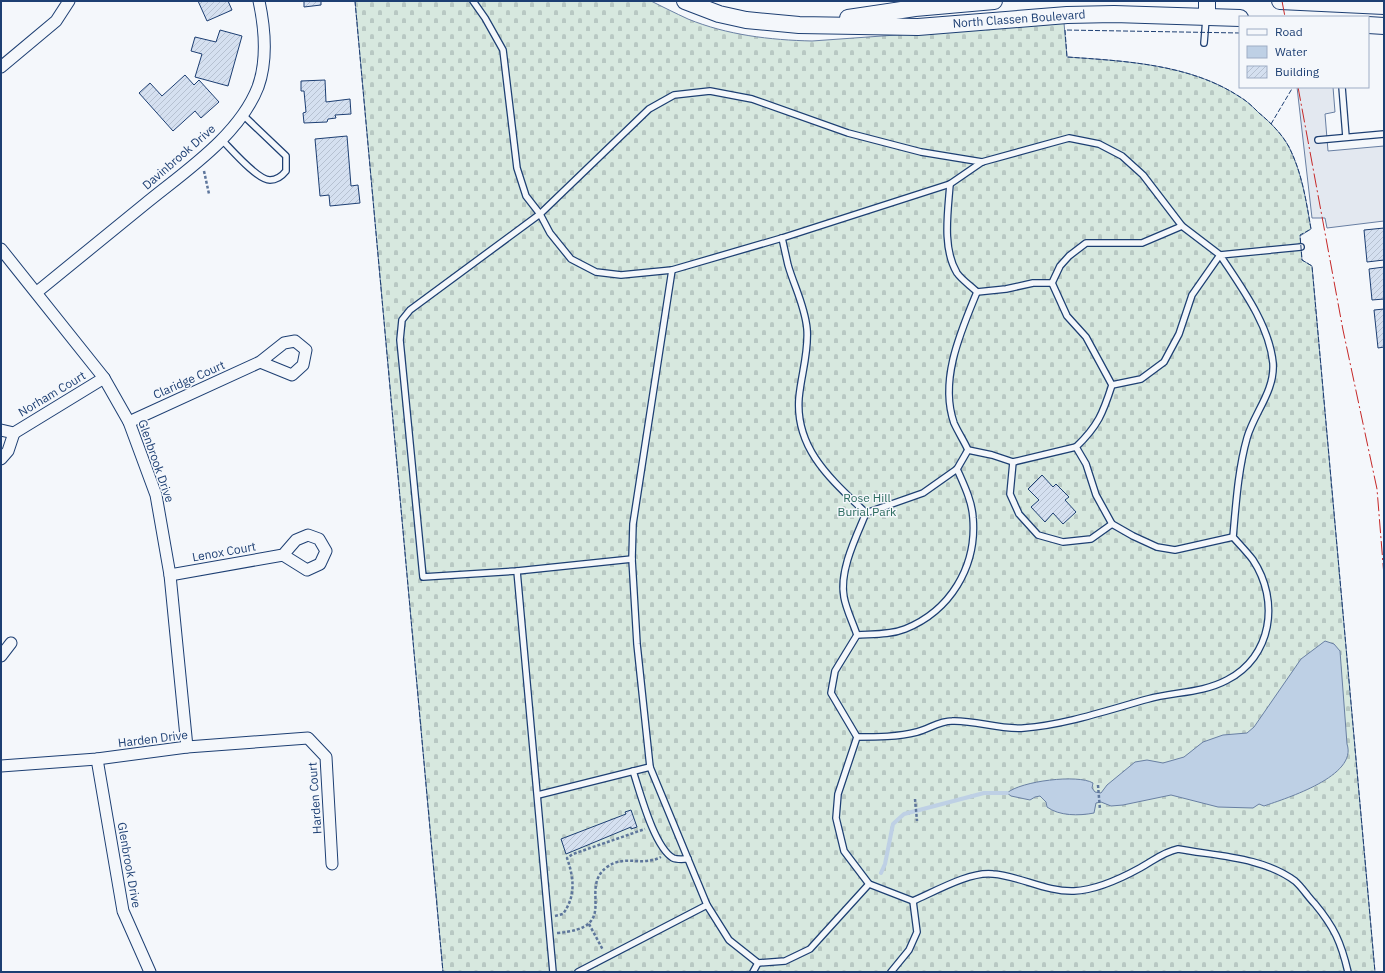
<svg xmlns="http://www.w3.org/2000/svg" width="1385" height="973" font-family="'IBM Plex Sans',sans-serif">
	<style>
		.cemetery { fill: url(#cemetery-stones); stroke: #687fa3 }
		.parking { fill: #e3e8f0; stroke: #687fa3 }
		.water { fill: #bed0e5; stroke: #687fa3 }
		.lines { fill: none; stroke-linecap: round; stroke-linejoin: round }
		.stream { stroke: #bed0e5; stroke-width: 4 }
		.building { fill: url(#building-hatch); stroke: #1d3f73 }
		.service-casing { stroke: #1d3f73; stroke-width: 8 }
		.minor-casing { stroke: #1d3f73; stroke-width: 13 }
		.secondary-casing { stroke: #1d3f73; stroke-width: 18 }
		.path { stroke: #5e769c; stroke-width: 2.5; stroke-dasharray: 3 2; stroke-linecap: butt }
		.service { stroke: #f4f7fb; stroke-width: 5.5 }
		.minor { stroke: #f4f7fb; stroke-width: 11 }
		.secondary { stroke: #f4f7fb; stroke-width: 16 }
		.fence { stroke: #1d3f73; stroke-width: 1; stroke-dasharray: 5 2; stroke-linecap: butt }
		.power { stroke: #c62828; stroke-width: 1; stroke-dasharray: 14 3 2 3; stroke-linecap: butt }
		.labels { text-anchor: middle; stroke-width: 3; stroke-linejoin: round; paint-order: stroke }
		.street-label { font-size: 12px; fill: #1d3f73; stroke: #f4f7fb }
		.park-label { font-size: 12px; fill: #2c6c60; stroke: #f4f7fb }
	</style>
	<defs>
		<pattern id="cemetery-stones" width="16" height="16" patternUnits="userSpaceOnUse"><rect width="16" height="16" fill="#d7e8df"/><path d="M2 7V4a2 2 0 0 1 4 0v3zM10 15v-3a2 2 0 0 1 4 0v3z" fill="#b8c8c3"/></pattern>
		<pattern id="building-hatch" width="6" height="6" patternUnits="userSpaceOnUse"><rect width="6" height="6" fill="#d5e0f0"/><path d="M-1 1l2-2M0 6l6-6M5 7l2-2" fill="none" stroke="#b6c1d1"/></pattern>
	</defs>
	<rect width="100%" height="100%" fill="#f4f7fb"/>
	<path class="cemetery" d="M 355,1 L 651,1 C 663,7 675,13 688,19 C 727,35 770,40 812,41 L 1064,23 L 1067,57 C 1124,61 1191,64 1240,97 C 1247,101 1253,107 1259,113 C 1270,122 1282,134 1289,147 C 1302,173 1306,200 1311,229 L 1300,236 L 1302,260 L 1312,266 L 1375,972 L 443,972 Z"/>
	<path class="parking" d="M 1297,87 L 1333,87 L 1335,112 L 1325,114 L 1328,151 L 1384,146 L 1384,221 L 1327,228 L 1325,218 L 1312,218 Z"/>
	<path class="water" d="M 1325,641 L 1334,644 L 1340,651 L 1347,744 C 1358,776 1287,798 1264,806 L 1259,804 L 1253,808 L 1218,807 L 1171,795 L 1123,805 L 1111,806 L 1101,802 L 1096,803 L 1094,813 C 1079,816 1059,816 1047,807 L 1046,802 L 1040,796 L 1035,797 L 1030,800 L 1011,796 L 1007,793 C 1021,781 1078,774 1093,783 L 1092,788 L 1095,792 L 1101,793 L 1107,785 L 1135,762 L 1147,760 L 1163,763 L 1184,757 L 1203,742 L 1223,735 L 1247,733 L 1254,727 L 1301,659 Z"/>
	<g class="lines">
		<path class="stream" d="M 881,873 L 885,864 L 893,824 L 904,814 L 984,793 L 1007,793"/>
	</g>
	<g class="building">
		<path d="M 198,1 L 228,1 L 232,10 L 207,21 Z"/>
		<path d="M 304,1 L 321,1 L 321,5 L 304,7 Z"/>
		<path d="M 220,30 L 242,36 L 228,86 L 195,77 L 202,54 L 191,51 L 195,37 L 216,42 Z"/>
		<path d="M 185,75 L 194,85 L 199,80 L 219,102 L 201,118 L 195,111 L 173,131 L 139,93 L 150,83 L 162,96 Z"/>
		<path d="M 325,80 L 326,102 L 350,99 L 351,114 L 335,115 L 336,118 L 328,119 L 327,122 L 304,123 L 303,113 L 306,112 L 304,91 L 301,91 L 301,81 Z"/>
		<path d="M 347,136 L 351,186 L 358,185 L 360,203 L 330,206 L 329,195 L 320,196 L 315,139 Z"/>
		<path d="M 1384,228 L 1384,260 L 1367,262 L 1364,230 Z"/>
		<path d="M 1384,267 L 1384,299 L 1372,300 L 1369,269 Z"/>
		<path d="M 1384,309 L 1384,347 L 1378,348 L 1374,310 Z"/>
		<path d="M 1042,475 L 1053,487 L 1056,484 L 1069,497 L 1065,500 L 1076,512 L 1063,524 L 1053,513 L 1045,522 L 1031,507 L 1039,500 L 1028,489 Z"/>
		<path d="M 631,810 L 637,827 L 631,829 L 631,827 L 566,854 L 561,839 L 626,814 L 625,812 Z"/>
	</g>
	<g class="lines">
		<g class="service-casing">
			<g id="service">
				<path d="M 473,1 L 485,18 L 503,50 L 517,168 L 526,196 L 540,214 L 550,233 L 571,259 L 596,272 L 621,275 L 672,270 L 782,238 L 950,184 L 982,162 L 1069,138 L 1099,144 L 1122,156 L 1143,175 L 1182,226 L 1220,255 L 1192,295 L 1179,334 L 1164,362 L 1141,379 L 1112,385"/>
				<path d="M 1204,43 L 1206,19"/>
				<path d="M 1342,87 L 1346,137"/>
				<path d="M 221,139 C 231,149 257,180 270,180 C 277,180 282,176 286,171 L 286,156 L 243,115"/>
				<path d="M 1318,140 L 1384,134"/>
				<path d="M 950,184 C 948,212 942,248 957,273 C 962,280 971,286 977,292 L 1006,289 L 1033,283 L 1052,283"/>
				<path d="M 782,238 C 784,247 786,256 788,265 C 794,286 805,306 807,329 C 809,352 801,375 799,398 C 795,450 833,481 866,513 L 923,493 L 957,469 L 968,450 L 992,455 L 1013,462 L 1076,447"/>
				<path d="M 1301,247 L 1220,255 C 1241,287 1269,324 1273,363 C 1275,391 1254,413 1247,438 C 1238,470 1236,504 1233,537 C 1240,545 1247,552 1253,560 C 1280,601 1272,657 1227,680 C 1203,693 1173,692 1148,699 C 1108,710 1065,725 1024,728 C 999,730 976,720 952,721 C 939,721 929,729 917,732 C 898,737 877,737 857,737 L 838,794 L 836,818 L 844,851 L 869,884 L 913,901 C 934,892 970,871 993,874 C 1020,876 1046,892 1074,891 C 1097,890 1120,879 1140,868 C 1153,861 1163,852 1178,849 C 1216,856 1263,857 1295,881 C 1302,887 1308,897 1315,904 C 1334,927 1341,942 1348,972"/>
				<path d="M 672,270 L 633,524 L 632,559 L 637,644 L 650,767 L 707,905 L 729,940 L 758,963 L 785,961 L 810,949 L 869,884"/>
				<path d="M 1052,283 L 1067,316 L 1086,337 L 1112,385 C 1103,413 1098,426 1076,447 L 1086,464 L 1096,495 L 1112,524 L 1133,536 L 1157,547 L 1175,550 L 1233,537"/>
				<path d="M 1052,283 L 1060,266 L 1069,256 L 1086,243 L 1142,243 L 1182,226"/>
				<path d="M 968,450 C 964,441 958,432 954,423 C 939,380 961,331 977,292"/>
				<path d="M 1013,462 L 1010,494 L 1019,514 L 1038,535 L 1063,542 L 1091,539 L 1112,524"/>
				<path d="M 632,559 L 517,571 L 423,577 L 400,340 L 402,320 L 410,310 L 540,214 L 649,109 L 674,95 L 710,91 L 752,99 L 848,133 L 921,152 L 982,162"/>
				<path d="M 517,571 L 553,972"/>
				<path d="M 857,635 C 853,623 846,609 844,597 C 839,571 856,537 866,513"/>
				<path d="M 857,737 L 831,693 L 835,671 L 857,635 C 873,634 890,635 905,629 C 950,611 977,567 973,518 C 972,501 964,485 957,469"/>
				<path d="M 633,771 C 640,792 654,847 673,858 C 677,860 684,859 688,859"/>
				<path d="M 538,795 L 650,767"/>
				<path d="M 578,972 L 707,905"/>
				<path d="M 753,972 L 758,963"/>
				<path d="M 891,972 L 909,950 L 917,932 L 913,901"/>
			</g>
		</g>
		<g class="minor-casing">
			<g id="minor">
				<path d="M 1,67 L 56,21 L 69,1"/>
				<path d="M 1,249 L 104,378 L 129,422 L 156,495 L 170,575 L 187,747"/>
				<path d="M 37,292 C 73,263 109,233 145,204 C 184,172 239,136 258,87 C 268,59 265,29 259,1"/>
				<path d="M 129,422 L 260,362 L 284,343 L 295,341 L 306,350 L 303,365 L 292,375 L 260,362"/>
				<path d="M 1,430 L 14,433 L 104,378"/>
				<path d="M 1,459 L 8,451 L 14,433"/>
				<path d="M 170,575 L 283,555 L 296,540 L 308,535 L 319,539 L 326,551 L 320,564 L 307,570 L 283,555"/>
				<path d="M 1,656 L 11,643"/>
				<path d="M 97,759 L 123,911 L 150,972"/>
				<path d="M 1,766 L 97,759 L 187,747 L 308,738 L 326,757 L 332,864"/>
			</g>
		</g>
		<g class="secondary-casing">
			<g id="secondary">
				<path d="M 685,1 L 719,14 L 746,20 L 799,25 L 918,27 L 1067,15 L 1114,14 L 1240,18"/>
				<path d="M 1207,1 L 1207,17"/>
				<path d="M 1280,1 L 1384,6"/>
				<path d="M 848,18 L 915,8 L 994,1"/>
				<path d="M 1368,25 L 1384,26"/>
			</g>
		</g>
		<g class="path">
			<path d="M 204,171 L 209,194"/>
			<path d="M 1098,785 L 1100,810"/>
			<path d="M 915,799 L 917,821"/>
			<path d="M 555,916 L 563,914 C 576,896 574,878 567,858 L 573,854 L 645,829"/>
			<path d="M 589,924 L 603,950"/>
			<path d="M 557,933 C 623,928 577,889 607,867 C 625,854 642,867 661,857"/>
		</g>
		<use href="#service" class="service"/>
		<use href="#minor" class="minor"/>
		<use href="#secondary" class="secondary"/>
		<g class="fence">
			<path d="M 355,1 L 443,972"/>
			<path d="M 1240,33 L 1065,30 L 1067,57 C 1124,61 1190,64 1240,97 C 1247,101 1253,107 1259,113 C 1270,122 1282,134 1289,147 C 1302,173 1306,200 1311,229 L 1300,235 L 1302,260 L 1312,266 L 1375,972"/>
			<path d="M 1271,124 L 1293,87"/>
		</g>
		<g class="power">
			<path d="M 1282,1 L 1285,17"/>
			<path d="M 1298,87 L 1343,330 L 1377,489 L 1384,576"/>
		</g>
	</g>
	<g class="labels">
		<g class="street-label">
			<text transform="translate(1019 19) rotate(-4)" y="4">North Classen Boulevard</text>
			<text transform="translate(179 157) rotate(-41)" y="4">Davinbrook Drive</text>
			<text transform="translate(189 380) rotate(-24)" y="4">Claridge Court</text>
			<text transform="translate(52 394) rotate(-31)" y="4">Norham Court</text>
			<text transform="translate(156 461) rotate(71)" y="4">Glenbrook Drive</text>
			<text transform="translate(224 552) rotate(-10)" y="4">Lenox Court</text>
			<text transform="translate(153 739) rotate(-7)" y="4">Harden Drive</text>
			<text transform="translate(315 798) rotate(-94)" y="4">Harden Court</text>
			<text transform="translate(129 865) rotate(80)" y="4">Glenbrook Drive</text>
		</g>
		<g class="park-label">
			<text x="867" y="502">Rose Hill<tspan x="867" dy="14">Burial Park</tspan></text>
		</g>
	</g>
	<rect width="1385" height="973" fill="none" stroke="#1d3f73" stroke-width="4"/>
	<rect x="1239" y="16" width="130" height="72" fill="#f4f7fb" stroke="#9eadc5"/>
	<rect x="1247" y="29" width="20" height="6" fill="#f4f7fb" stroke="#9eadc5"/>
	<text x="1275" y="36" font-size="12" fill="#1d3f73">Road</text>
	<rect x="1247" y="46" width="20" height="12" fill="#bed0e5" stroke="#9eadc5"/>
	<text x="1275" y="56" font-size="12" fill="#1d3f73">Water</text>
	<rect x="1247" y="66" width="20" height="12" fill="url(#building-hatch)" stroke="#9eadc5"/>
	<text x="1275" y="76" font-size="12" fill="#1d3f73">Building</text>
</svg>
